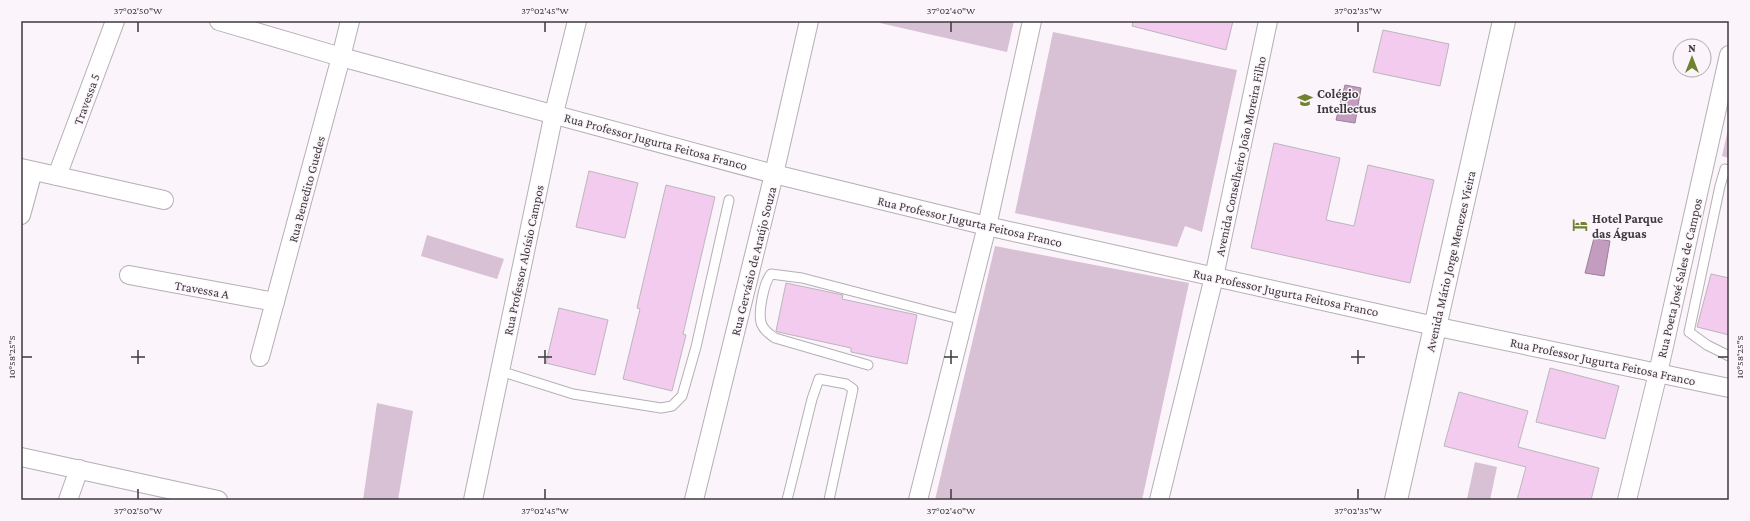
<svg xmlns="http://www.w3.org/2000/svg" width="1750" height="521" font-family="'Crimson Pro',serif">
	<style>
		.green { fill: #d8c0d5 }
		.water { fill: #c39dbf; stroke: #9b7f98 }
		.building { fill: #f2cbee; stroke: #bcb6bc }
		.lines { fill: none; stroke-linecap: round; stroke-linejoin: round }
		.service-casing { stroke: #b5afb4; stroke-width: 11 }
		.minor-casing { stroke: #b5afb4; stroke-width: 20 }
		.tertiary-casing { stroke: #b5afb4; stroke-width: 24 }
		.service { stroke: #fff; stroke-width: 9 }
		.minor { stroke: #fff; stroke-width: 18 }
		.tertiary { stroke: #fff; stroke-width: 22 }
		.ticks { fill: none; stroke: #3d3a3c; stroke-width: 1.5 }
		.labels { text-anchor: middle; stroke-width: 3; stroke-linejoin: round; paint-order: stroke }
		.poi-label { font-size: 13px; font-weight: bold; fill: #3d3a3c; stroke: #fbf4fa; text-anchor: start }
		.street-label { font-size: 13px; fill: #3d3a3c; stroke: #fbf4fa }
		.neatline { fill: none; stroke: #3d3a3c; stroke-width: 1.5 }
		.ticks-label { font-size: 10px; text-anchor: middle; fill: #3d3a3c }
	</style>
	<rect width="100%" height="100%" fill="#fbf4fa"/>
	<g class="green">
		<path d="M 880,21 L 1014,21 L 1007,52 L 880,23 Z"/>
		<path d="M 1053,32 L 1237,70 L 1202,232 L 1185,226 L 1177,247 L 1015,213 Z"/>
		<path d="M 1729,125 L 1729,158 L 1722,156 Z"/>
		<path d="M 427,235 L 504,259 L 497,279 L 421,256 Z"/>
		<path d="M 995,246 L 1189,283 L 1142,500 L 935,500 Z"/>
		<path d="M 377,403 L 413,411 L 398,500 L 363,500 Z"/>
		<path d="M 1475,462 L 1497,467 L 1490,500 L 1467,499 Z"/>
	</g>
	<g class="water">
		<path d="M 1345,85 L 1361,88 L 1355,123 L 1336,120 Z"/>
		<path d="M 1594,238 L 1610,241 L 1604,276 L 1585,273 Z"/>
	</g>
	<g class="building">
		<path d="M 1133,21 L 1233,21 L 1226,50 L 1132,26 Z"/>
		<path d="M 1383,30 L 1449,44 L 1440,86 L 1373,72 Z"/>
		<path d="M 1274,143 L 1340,158 L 1326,220 L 1354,226 L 1368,165 L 1434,180 L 1410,283 L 1251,248 Z"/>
		<path d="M 589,171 L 638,183 L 625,238 L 576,227 Z"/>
		<path d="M 666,185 L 715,197 L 683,334 L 686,335 L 672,391 L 623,379 L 640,309 L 637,308 Z"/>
		<path d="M 1711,274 L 1729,278 L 1729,335 L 1697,327 Z"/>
		<path d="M 786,283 L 843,295 L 842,299 L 917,315 L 907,364 L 851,352 L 851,348 L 778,332 L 776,331 Z"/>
		<path d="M 559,308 L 608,320 L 595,375 L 546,363 Z"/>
		<path d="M 1550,368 L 1619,386 L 1605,439 L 1536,422 Z"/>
		<path d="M 1459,392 L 1528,411 L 1518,447 L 1599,468 L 1591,500 L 1517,500 L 1526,467 L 1444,446 Z"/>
	</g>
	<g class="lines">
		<g class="service-casing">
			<g id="service">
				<path d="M 1729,170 L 1725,169 L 1720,186 L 1689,332 L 1707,345 L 1729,356"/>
				<path d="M 868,365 L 775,338 C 770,334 765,332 762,325 C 757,315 764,282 771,274 L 802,278 L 963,320"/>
				<path d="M 500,371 L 573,394 L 661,408 L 672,406 L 682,396 L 696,347 L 729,200"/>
				<path d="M 787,500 L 812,399 L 819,379 L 846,384 L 853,389 L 829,500"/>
			</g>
		</g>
		<g class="minor-casing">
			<g id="minor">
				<path d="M 219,21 L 341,57 L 774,174 L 987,226 L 1448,329 L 1729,388"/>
				<path d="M 21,168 L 164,200"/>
				<path d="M 57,176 L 115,21"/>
				<path d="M 21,215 L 33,171"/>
				<path d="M 129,275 L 275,302"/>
				<path d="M 260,357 L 341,57 L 350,21"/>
				<path d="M 21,457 L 218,500"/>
				<path d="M 68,500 L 79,469"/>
				<path d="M 473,500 L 554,113 L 577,21"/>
				<path d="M 694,500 L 774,174 L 809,21"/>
				<path d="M 918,500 L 987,226 L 1032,21"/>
				<path d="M 1159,500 L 1214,277 L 1268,21"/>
				<path d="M 1627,500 L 1658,373 L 1729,55"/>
			</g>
		</g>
		<g class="tertiary-casing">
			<path id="tertiary" d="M 1396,500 L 1504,21"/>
		</g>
		<use href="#service" class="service"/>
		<use href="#minor" class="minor"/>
		<use href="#tertiary" class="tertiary"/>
	</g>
	<path class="ticks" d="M 138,22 L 138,32M 545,22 L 545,32M 951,22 L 951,32M 1358,22 L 1358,32M 138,350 L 138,364M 545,350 L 545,364M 951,350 L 951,364M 1358,350 L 1358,364M 22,357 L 32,357M 131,357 L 145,357M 538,357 L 552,357M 944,357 L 958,357M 1351,357 L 1365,357M 1718,357 L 1728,357M 138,489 L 138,499M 545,489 L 545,499M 951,489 L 951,499M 1358,489 L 1358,499"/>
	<defs>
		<g id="school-bare" transform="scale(1.2)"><path d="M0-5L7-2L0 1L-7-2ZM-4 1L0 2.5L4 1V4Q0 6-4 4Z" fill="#70812f" stroke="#fbf4fa" stroke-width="2.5" paint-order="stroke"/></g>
		<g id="hotel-bare" transform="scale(1.2)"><path d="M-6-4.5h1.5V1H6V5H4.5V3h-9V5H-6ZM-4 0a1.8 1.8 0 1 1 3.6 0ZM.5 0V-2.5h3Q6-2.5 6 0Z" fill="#70812f" stroke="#fbf4fa" stroke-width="2.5" paint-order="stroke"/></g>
	</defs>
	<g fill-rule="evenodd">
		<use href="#school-bare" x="1305" y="100"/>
		<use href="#hotel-bare" x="1580" y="225"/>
	</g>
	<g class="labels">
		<g class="poi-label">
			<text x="1317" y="98">Colégio<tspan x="1317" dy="15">Intellectus</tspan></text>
			<text x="1592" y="223">Hotel Parque<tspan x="1592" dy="15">das Águas</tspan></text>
		</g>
		<g class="street-label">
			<text transform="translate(86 99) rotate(-70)" y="5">Travessa 5</text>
			<text transform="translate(656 141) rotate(15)" y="5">Rua Professor Jugurta Feitosa Franco</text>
			<text transform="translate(1240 156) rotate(-78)" y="5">Avenida Conselheiro João Moreira Filho</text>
			<text transform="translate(306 189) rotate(-75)" y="5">Rua Benedito Guedes</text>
			<text transform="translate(970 221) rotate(13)" y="5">Rua Professor Jugurta Feitosa Franco</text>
			<text transform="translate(523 260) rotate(-78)" y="5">Rua Professor Aloísio Campos</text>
			<text transform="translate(753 261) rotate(-76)" y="5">Rua Gervásio de Araújo Souza</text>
			<text transform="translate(1450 261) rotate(-77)" y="5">Avenida Mário Jorge Menezes Vieira</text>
			<text transform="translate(1679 278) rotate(-77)" y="5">Rua Poeta José Sales de Campos</text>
			<text transform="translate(202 289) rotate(10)" y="5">Travessa A</text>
			<text transform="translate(1286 292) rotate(12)" y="5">Rua Professor Jugurta Feitosa Franco</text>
			<text transform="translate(1603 361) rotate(12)" y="5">Rua Professor Jugurta Feitosa Franco</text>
		</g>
	</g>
	<rect width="1750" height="521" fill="none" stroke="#fbf4fa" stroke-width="44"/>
	<g transform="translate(1692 58)"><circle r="19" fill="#fbf4fa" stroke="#afaaae"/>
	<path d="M0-3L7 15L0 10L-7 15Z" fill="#70812f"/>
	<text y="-6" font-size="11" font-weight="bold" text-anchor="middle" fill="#3d3a3c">N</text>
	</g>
	<rect x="22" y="22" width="1706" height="477" class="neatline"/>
	<g class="ticks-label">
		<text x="138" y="14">37°02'50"W</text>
		<text x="545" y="14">37°02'45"W</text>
		<text x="951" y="14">37°02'40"W</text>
		<text x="1358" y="14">37°02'35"W</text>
		<text transform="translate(11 357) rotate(-90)" y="4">10°58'25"S</text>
		<text transform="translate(1739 357) rotate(-90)" y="4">10°58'25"S</text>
		<text x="138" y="514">37°02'50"W</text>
		<text x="545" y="514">37°02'45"W</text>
		<text x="951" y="514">37°02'40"W</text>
		<text x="1358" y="514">37°02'35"W</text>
	</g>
</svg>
